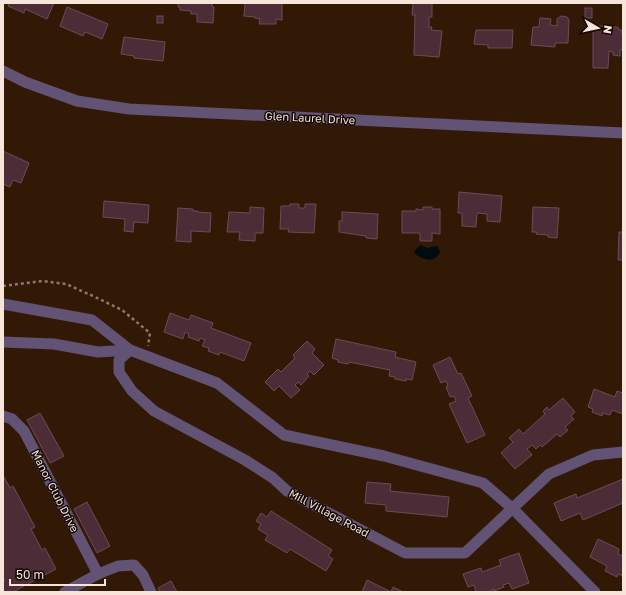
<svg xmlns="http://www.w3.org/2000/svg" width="626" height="595" font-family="'Golos Text',sans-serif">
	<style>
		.water { fill: #000b12 }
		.building { fill: #4c2c36; stroke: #6e4b55 }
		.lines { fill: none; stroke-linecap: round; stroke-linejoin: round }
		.path { stroke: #8e7869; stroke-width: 2.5; stroke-dasharray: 3 3; stroke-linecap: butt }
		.minor { stroke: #625274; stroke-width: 11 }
		.labels { text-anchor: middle; stroke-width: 3; stroke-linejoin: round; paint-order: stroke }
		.street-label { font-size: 11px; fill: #f7e5da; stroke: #120702 }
	</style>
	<rect width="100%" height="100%" fill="#321906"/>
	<path class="water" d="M 421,245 L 427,248 L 436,246 L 438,247 L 440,252 C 435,264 422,260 414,253 L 416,249 Z"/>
	<g class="building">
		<path d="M 9,3 L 54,3 L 47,19 L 25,9 L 24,13 L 8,6 Z"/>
		<path d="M 178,3 L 212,3 L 212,7 L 214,7 L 213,23 L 197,22 L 197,14 L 191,14 L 191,11 L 180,10 L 180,7 L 178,7 Z"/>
		<path d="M 245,3 L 282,3 L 282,20 L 276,19 L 276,24 L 259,24 L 260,19 L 255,18 L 255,17 L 244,16 Z"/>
		<path d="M 413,3 L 432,3 L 432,17 L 429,17 L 429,27 L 432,27 L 431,30 L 442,31 L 439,57 L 414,55 L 415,15 L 412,15 Z"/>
		<path d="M 67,7 L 108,24 L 102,39 L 85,32 L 83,36 L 60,26 Z"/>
		<rect x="585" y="8" width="7" height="10"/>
		<rect x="157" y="16" width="6" height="7"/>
		<path d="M 561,16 L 567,17 L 569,20 L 568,43 L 555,43 L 555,47 L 531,45 L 533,27 L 539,27 L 540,18 L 551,19 L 550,25 L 557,26 L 557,19 Z"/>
		<path d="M 598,26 L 603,26 L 605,28 L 605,30 L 610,30 L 612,27 L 617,27 L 619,28 L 618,30 L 622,30 L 622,34 L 623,34 L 622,50 L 620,50 L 620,56 L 613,55 L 613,52 L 609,51 L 608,68 L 593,68 L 593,30 L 597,30 Z"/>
		<path d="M 476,30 L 513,30 L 512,48 L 488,48 L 488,45 L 474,44 Z"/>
		<path d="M 124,37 L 165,42 L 163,61 L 134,58 L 134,56 L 121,54 Z"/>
		<path d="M 3,151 L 29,163 L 21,183 L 13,180 L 10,187 L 3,184 L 4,180 L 3,180 Z"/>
		<path d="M 459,192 L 502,196 L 500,222 L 487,221 L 487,214 L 477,213 L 476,227 L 462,226 L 462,213 L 458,213 Z"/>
		<path d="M 104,201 L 149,205 L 148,223 L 134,222 L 133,232 L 124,231 L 125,219 L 103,217 Z"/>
		<path d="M 290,204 L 299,204 L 299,208 L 305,208 L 305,204 L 316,204 L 314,233 L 288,232 L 289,229 L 280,229 L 281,206 L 290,206 Z"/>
		<path d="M 250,207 L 264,208 L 263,233 L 255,233 L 255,241 L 239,240 L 240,232 L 227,232 L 229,212 L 250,213 Z"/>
		<path d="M 423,207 L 432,207 L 432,209 L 440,209 L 440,234 L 432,233 L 432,241 L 420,241 L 420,233 L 402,233 L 402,211 L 416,211 L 416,209 L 423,210 Z"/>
		<path d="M 533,207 L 559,208 L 557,238 L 548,237 L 548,235 L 536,234 L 537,232 L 532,232 Z"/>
		<path d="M 178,208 L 193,209 L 193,211 L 198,211 L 198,212 L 211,213 L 210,232 L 191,231 L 191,242 L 176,241 Z"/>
		<path d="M 342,212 L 378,214 L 377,239 L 366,238 L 366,236 L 339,232 L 339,221 L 342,221 Z"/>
		<path d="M 619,232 L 623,232 L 623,260 L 618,260 Z"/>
		<path d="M 170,313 L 189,320 L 191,315 L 213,323 L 211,328 L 251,343 L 244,361 L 220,352 L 219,355 L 208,351 L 209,348 L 202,346 L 205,340 L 200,338 L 199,341 L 188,337 L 189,334 L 185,332 L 183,339 L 164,332 Z"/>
		<path d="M 336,339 L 396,352 L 395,357 L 416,362 L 412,380 L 406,379 L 406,381 L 395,379 L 395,377 L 389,376 L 390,370 L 349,362 L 348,364 L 338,362 L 338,360 L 332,358 Z"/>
		<path d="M 307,341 L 315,349 L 312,353 L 324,365 L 314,375 L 310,371 L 307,374 L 309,376 L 301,385 L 298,382 L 295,385 L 300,390 L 291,398 L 279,386 L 274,391 L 265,382 L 278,369 L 281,372 L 295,358 L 293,355 Z"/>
		<path d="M 450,357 L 458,374 L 461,373 L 472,396 L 468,398 L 485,435 L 467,443 L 449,404 L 456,401 L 454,396 L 450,397 L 446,387 L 448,386 L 446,381 L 441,383 L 433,365 Z"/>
		<path d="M 594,389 L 615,397 L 617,391 L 623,393 L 623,414 L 612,410 L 610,415 L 603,413 L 602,416 L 592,412 L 593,409 L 588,407 Z"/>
		<path d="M 563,398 L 575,412 L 571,416 L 574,419 L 565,427 L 568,430 L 560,437 L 557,434 L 542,447 L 540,445 L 536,449 L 532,445 L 527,449 L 532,455 L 515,469 L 501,453 L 513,442 L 509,438 L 519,429 L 523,434 L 545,414 L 543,411 L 547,407 L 549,410 Z"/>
		<path d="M 40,413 L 64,456 L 50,463 L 27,420 Z"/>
		<path d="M 3,475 L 10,488 L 13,486 L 35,527 L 31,529 L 42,550 L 45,548 L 56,569 L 13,592 L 11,592 L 10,591 L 8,592 L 3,592 L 3,581 L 5,580 L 3,577 L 3,571 L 4,570 L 3,568 Z"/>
		<path d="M 623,479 L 623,503 L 583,520 L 580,513 L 561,521 L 554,503 L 576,494 L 577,498 Z"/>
		<path d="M 367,482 L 391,484 L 390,491 L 449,497 L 447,517 L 386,511 L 386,505 L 365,503 Z"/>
		<path d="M 87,502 L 110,546 L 97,553 L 74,509 Z"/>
		<path d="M 271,511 L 332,550 L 328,556 L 333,559 L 326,571 L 290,549 L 287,553 L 265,540 L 268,535 L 258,529 L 261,524 L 256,521 L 261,513 L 267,517 Z"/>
		<path d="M 598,539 L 619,549 L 618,554 L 623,556 L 623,576 L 618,574 L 617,577 L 605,571 L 607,566 L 590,557 Z"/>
		<path d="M 519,553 L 529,583 L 512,589 L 509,583 L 503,585 L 504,587 L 494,591 L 494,589 L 491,590 L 491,592 L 476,592 L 474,585 L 468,587 L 463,574 L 481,568 L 482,572 L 501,565 L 499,560 Z"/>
		<path d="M 367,580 L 391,592 L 393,587 L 403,592 L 362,592 Z"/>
		<path d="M 171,581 L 177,592 L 160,592 L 158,588 Z"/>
	</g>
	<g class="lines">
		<path class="path" d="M 3,286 L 42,281 L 66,284 L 93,296 L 122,310 L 150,333 L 148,346"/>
		<g class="minor">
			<path d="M 3,71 L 25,82 L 77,101 L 129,109 L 623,133"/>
			<path d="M 3,304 L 92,320 L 130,350 L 217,383 L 284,435 L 384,456 L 483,483 L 513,509 L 595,592"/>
			<path d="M 3,342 L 54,344 L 98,352 L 130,350"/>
			<path d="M 130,350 L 119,360 L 119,372 L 132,391 L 154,411 L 245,460 L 273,478 L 287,491 L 405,553 L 465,553 L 549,474 L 593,455 L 623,452"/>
			<path d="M 3,416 L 12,419 L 24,431 L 98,574"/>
			<path d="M 65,592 L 98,574 L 118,566 L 134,565 L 143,575 L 151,592"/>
		</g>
	</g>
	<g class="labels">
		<g class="street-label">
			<text transform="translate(310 118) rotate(3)" y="4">Glen Laurel Drive</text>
			<text transform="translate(55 491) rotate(63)" y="4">Manor Club Drive</text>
			<text transform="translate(329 513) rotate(28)" y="4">Mill Village Road</text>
		</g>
	</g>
	<rect width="626" height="595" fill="none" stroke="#f7e5da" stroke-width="8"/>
	<g transform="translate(598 28) rotate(99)" stroke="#120702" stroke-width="3" paint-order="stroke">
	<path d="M0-3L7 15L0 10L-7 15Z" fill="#f7e5da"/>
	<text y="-6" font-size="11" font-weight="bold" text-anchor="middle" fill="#f7e5da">N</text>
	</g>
	<path d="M10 579v6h95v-6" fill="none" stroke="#f7e5da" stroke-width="2"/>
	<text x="16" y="579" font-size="12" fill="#f7e5da" stroke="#120702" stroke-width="3" paint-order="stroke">50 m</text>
</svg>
